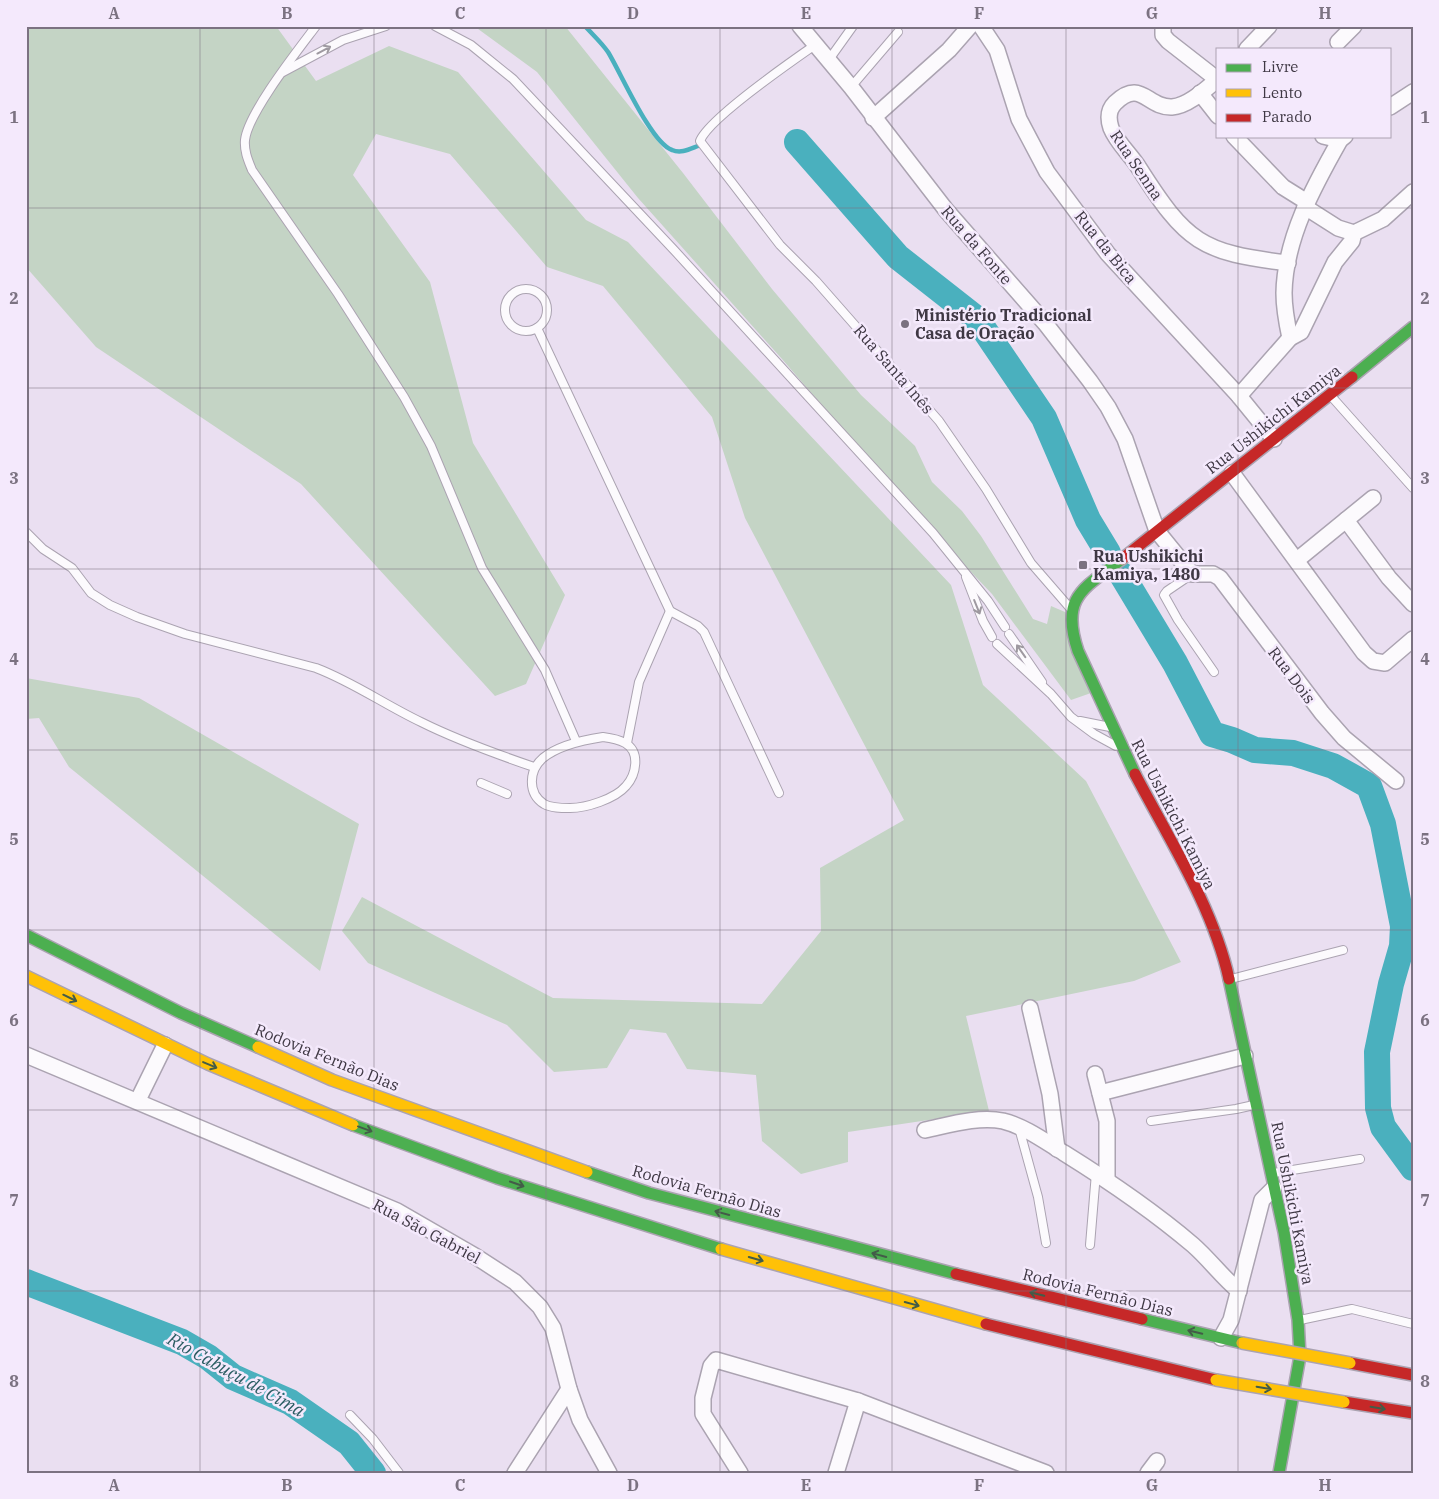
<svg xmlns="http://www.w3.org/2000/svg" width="1439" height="1499" font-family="'IBM Plex Serif',serif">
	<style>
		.green { fill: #c4d4c5 }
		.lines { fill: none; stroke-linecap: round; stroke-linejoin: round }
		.stream { stroke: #4ab0be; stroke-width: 4.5 }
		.river { stroke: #4ab0be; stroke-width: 26 }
		.lane-casing { stroke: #aba3b1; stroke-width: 10 }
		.street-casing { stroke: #aba3b1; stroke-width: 18 }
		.fast-casing { stroke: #aba3b1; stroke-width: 14 }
		.slow-casing { stroke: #aba3b1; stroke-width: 14 }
		.jam-casing { stroke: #aba3b1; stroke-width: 14 }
		.lane { stroke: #fcfafd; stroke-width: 8 }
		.street { stroke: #fcfafd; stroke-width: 15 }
		.fast { stroke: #4caf50; stroke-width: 11 }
		.slow { stroke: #ffc107; stroke-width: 11 }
		.jam { stroke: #c62828; stroke-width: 11 }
		.slow-bridge-casing { stroke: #aba3b1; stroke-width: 14; stroke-linecap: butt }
		.slow-bridge { stroke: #ffc107; stroke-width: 11 }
		.oneway { stroke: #9e99a0 }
		.oneway2 { stroke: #435c48 }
		.grid { fill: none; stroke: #7b7281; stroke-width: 1; stroke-opacity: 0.55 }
		.poi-dot { fill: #7b7281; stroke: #f4e9fc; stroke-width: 2 }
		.labels { text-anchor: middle; stroke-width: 5; stroke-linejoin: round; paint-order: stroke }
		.street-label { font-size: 16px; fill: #3f3844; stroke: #f4e9fc }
		.poi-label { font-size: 16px; font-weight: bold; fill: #3f3844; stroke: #f4e9fc; text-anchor: start }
		.water-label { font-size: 18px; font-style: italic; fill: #2b5d63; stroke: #f4e9fc }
		.neatline { fill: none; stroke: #7b7281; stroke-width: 2 }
		.grid-label { font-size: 16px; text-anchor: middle; font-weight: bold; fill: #7b7281 }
	</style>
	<rect width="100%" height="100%" fill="#eadff1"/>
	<g class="green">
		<path d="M 26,26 L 276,26 L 316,81 L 389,46 L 458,72 L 586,220 L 628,242 L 951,585 L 983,685 L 1086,781 L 1181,962 L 1134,981 L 966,1016 L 989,1111 L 848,1132 L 848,1162 L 801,1174 L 762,1141 L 756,1075 L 687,1069 L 666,1033 L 630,1029 L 607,1068 L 554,1072 L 507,1025 L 368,963 L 342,931 L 362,897 L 553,998 L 762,1004 L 821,931 L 820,868 L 904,820 L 745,518 L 712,417 L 603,286 L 547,267 L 450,154 L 376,134 L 353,175 L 430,282 L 473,443 L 565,595 L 526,684 L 495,696 L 301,484 L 96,347 L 26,267 Z"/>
		<path d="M 474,26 L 565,26 L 683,173 L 772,289 L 861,395 L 915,446 L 932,482 L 962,511 L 981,536 L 1033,619 L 1047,624 L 1051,606 L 1065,612 L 1091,693 L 1071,700 L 992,594 L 910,508 L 782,359 L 638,198 L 537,72 Z"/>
		<path d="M 26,678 L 139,698 L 359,824 L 320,971 L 69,767 L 39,718 L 26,719 Z"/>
	</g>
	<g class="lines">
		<path class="stream" d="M 585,26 C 593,35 602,43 608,52 C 621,73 651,143 672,150 C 681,154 690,149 698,146"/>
		<g class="river">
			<path d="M 797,142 L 898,257 L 977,319 L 1044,418 L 1088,520 L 1108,553"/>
			<path d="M 1122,575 L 1175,663 L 1212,734 L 1232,740 L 1255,750 L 1293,753 L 1333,766 L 1369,786 L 1383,824 L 1403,926 L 1402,946 L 1391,984 L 1377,1052 L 1378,1108 L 1383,1127 L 1413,1168"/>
			<path d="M 26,1282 L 182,1342 L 208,1357 L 233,1377 L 290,1402 L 349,1443 L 373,1473"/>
		</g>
		<g class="lane-casing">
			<g id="lane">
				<path d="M 316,26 C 298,50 248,113 245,140 C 244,151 248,160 252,170 L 338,294 L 404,397 L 431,446 L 482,568 L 545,670 L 576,741"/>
				<path d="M 435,26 L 471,45 L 513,79 L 674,250 L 933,533 L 988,601 L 1005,627"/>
				<path d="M 815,45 C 792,61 708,119 700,141 L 780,245 L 816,281 L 939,421 L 986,489 L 1031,563 L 1070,608"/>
				<path d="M 828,61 L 853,26"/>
				<path d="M 283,72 L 343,40 L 386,26"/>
				<path d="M 851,87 L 898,32"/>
				<circle cx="526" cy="310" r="21"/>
				<path d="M 537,328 L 670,611 L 698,626 L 704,632 L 779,793"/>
				<path d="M 1331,396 L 1413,488"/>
				<path d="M 26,532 L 43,549 L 72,568 L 91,593 L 110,605 L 137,617 L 185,634 L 316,668 C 353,682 385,705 421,722 C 457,740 496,754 534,767"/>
				<path d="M 1192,574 L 1167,591 L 1164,595 L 1178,620 L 1214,672"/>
				<path d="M 966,577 L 983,621 L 992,637"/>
				<path d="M 1009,634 L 1042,682"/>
				<path d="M 997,644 L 1051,694 L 1071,717 L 1094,734 L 1116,746"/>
				<path d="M 1080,721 L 1110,727"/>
				<path d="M 603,737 C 611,738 618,739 625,743 C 641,752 636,775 626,786 C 615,799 586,808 570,808 C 561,808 551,808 544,804 C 527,793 529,770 543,758 C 559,745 583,740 603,737 Z"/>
				<path d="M 627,743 L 639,682 L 670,611"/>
				<path d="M 481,783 L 507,794"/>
				<path d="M 1231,979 L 1343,950"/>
				<path d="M 1151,1121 L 1236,1109 L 1254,1105"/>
				<path d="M 1019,1128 L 1038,1197 L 1046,1243"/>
				<path d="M 1274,1173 L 1360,1159"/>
				<path d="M 1090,1245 L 1096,1173"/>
				<path d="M 1300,1320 L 1352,1309 L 1413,1324"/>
				<path d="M 350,1415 L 373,1439 L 399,1473"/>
			</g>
		</g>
		<g class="street-casing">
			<g id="street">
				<path d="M 800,26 L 851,87 L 946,210 L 1045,323 L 1090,381 L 1108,407 L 1125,439 L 1157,531 L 1192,574 L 1213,574 L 1220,578 L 1322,713 L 1344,738 L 1396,781"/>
				<path d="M 981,26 L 997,50 L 1019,119 L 1047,172 L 1108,254 L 1239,396 L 1274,439"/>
				<path d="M 1163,26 L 1163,35 L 1168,41 L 1218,80"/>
				<path d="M 1338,42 L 1354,26"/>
				<path d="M 1247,49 L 1269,26"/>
				<path d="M 1218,79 C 1206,89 1188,106 1172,107 C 1147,108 1141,78 1115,103 C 1108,110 1108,119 1111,128 C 1117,143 1131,155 1139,168 C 1186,242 1201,253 1288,263"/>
				<path d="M 1200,93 L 1218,116"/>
				<path d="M 1390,107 L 1413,92"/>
				<path d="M 873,118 L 949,50 L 970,26"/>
				<path d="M 1234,136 L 1283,187 L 1307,202"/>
				<path d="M 1323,136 L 1340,140"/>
				<path d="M 1305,207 L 1338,228 L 1354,233"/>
				<path d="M 1290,338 C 1287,324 1284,308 1284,293 C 1285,238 1314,186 1340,140 L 1345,136"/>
				<path d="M 1239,396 L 1290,338 L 1301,332 L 1335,262 L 1352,241 L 1354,233 L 1383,219 L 1413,192"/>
				<path d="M 1232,473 L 1364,653 L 1373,661 L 1385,663 L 1413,639"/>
				<path d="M 1346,520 L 1389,578 L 1413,604"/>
				<path d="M 1297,560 L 1373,498"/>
				<path d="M 1030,1008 L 1050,1094 L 1057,1149"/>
				<path d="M 26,1055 L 397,1211 L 475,1256 L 515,1282 L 540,1307 L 553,1328 L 569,1389 L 580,1420 L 609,1473"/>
				<path d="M 1095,1074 L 1107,1121 L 1107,1180"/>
				<path d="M 1100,1093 L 1245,1056"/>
				<path d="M 138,1100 L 165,1045"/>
				<path d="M 925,1130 C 949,1125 978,1116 1003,1121 C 1024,1126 1046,1142 1064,1153 C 1109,1181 1153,1211 1193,1245 C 1210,1260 1222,1277 1239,1291"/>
				<path d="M 1221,1338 L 1231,1320 L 1262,1200 L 1274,1188"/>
				<path d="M 515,1473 L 569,1389"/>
				<path d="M 740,1473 L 703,1414 L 703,1398 L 711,1366 L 716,1360 L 858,1401 L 1046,1473"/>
				<path d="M 836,1473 L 858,1401"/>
				<path d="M 1148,1473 L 1157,1461"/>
			</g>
		</g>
		<g class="fast-casing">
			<g id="fast">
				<path d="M 1352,377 L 1413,327"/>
				<path d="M 1122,559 C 1083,589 1060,597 1078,651 L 1135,774"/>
				<path d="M 26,935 L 181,1013 L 258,1047"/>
				<path d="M 1229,979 L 1284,1232 L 1298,1320 L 1300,1356 L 1279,1473"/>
				<path d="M 353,1125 L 497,1178 L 721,1249"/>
				<path d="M 587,1172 L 649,1193 L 956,1274"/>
				<path d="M 1142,1319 L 1242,1343"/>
			</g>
		</g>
		<g class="slow-casing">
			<g id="slow">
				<path d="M 26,976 L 208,1064 L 353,1125"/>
				<path d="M 258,1047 L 332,1080 L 587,1172"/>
				<path d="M 721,1249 L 986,1324"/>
			</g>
		</g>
		<g class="jam-casing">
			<g id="jam">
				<path d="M 1122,559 L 1352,377"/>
				<path d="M 1135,774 C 1169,839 1213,907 1229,979"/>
				<path d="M 956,1274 L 1142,1319"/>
				<path d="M 986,1324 L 1216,1380"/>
				<path d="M 1350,1363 L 1413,1375"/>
				<path d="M 1344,1402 L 1413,1413"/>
			</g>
		</g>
		<use href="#lane" class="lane"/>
		<use href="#street" class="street"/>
		<use href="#fast" class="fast"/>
		<use href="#slow" class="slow"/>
		<use href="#jam" class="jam"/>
		<g class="slow-bridge-casing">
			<g id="slow-bridge">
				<path d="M 1242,1343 L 1350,1363"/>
				<path d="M 1216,1380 L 1344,1402"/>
			</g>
		</g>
		<use href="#slow-bridge" class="slow-bridge"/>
	</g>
	<defs><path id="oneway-shaft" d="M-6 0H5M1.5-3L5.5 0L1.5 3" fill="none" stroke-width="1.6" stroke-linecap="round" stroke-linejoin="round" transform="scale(1.25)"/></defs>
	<g class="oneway">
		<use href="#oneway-shaft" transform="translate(324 50) rotate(-28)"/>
		<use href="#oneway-shaft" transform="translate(977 607) rotate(68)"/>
		<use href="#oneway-shaft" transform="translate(1021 651) rotate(-125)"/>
	</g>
	<g class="oneway2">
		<use href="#oneway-shaft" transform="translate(70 998) rotate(26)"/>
		<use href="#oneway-shaft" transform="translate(210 1065) rotate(23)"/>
		<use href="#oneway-shaft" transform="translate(365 1129) rotate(20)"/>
		<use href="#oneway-shaft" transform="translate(517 1184) rotate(19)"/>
		<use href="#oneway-shaft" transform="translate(722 1213) rotate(-165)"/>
		<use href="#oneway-shaft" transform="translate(879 1255) rotate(-165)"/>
		<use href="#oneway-shaft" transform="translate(756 1259) rotate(16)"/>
		<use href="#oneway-shaft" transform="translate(1037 1294) rotate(-166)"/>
		<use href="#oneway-shaft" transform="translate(912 1304) rotate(15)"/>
		<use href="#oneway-shaft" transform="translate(1195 1332) rotate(-166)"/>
		<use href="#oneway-shaft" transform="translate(1264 1388) rotate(10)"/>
		<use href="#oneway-shaft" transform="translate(1378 1408) rotate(9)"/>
	</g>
	<path class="grid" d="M 200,26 L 200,1473M 374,26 L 374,1473M 546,26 L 546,1473M 720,26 L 720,1473M 892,26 L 892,1473M 1066,26 L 1066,1473M 1238,26 L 1238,49M 1238,136 L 1238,1473M 26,208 L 1413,208M 26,388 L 1413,388M 26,569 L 1413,569M 26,750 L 1413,750M 26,930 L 1413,930M 26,1110 L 1413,1110M 26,1291 L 1413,1291"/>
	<g class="poi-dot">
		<circle cx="905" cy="324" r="5"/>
		<rect x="1078" y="560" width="10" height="10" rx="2.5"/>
	</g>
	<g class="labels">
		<g class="street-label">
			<text transform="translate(1137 165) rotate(56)" y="6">Rua Senna</text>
			<text transform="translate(977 245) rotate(49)" y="6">Rua da Fonte</text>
			<text transform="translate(1106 247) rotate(51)" y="6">Rua da Bica</text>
			<text transform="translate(894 369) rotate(49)" y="6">Rua Santa Inês</text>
			<text transform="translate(1273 419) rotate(-38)" y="6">Rua Ushikichi Kamiya</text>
			<text transform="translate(1292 675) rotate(53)" y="6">Rua Dois</text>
			<text transform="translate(1174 814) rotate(63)" y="6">Rua Ushikichi Kamiya</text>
			<text transform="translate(327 1057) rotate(22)" y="6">Rodovia Fernão Dias</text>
			<text transform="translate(707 1191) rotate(16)" y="6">Rodovia Fernão Dias</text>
			<text transform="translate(1293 1203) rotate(79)" y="6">Rua Ushikichi Kamiya</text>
			<text transform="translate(427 1231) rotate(28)" y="6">Rua São Gabriel</text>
			<text transform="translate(1098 1292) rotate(14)" y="6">Rodovia Fernão Dias</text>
		</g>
		<g class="poi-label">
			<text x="915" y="321">Ministério Tradicional<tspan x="915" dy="18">Casa de Oração</tspan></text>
			<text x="1093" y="562">Rua Ushikichi<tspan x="1093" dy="18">Kamiya, 1480</tspan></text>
		</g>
		<g class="water-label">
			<text transform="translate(236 1375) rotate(29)" y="6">Rio Cabuçu de Cima</text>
		</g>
	</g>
	<rect width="1439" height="1499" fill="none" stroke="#f4e9fc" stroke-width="55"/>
	<rect x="1216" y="48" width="175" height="90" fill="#f4e9fc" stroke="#aca2b2"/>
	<rect x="1226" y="64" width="25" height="8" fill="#4caf50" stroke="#aca2b2"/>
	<text x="1262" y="72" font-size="15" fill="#3f3844">Livre</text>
	<rect x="1226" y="89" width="25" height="8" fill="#ffc107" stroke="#aca2b2"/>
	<text x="1262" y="98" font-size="15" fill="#3f3844">Lento</text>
	<rect x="1226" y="114" width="25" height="8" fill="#c62828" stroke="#aca2b2"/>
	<text x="1262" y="122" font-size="15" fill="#3f3844">Parado</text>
	<rect x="28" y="28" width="1384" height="1444" class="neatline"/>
	<g class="grid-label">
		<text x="114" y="19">A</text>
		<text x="287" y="19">B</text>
		<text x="460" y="19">C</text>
		<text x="633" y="19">D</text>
		<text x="806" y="19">E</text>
		<text x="979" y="19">F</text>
		<text x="1152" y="19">G</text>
		<text x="1325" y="19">H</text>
		<text x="14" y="123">1</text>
		<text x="1425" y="123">1</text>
		<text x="14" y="304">2</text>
		<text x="1425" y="304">2</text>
		<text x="14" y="484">3</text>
		<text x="1425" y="484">3</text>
		<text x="14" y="665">4</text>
		<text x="1425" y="665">4</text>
		<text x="14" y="845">5</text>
		<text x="1425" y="845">5</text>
		<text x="14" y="1026">6</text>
		<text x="1425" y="1026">6</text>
		<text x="14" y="1206">7</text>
		<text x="1425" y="1206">7</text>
		<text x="14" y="1387">8</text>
		<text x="1425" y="1387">8</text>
		<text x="114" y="1491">A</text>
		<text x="287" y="1491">B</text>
		<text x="460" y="1491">C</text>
		<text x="633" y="1491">D</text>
		<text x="806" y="1491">E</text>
		<text x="979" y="1491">F</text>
		<text x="1152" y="1491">G</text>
		<text x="1325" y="1491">H</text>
	</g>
</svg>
